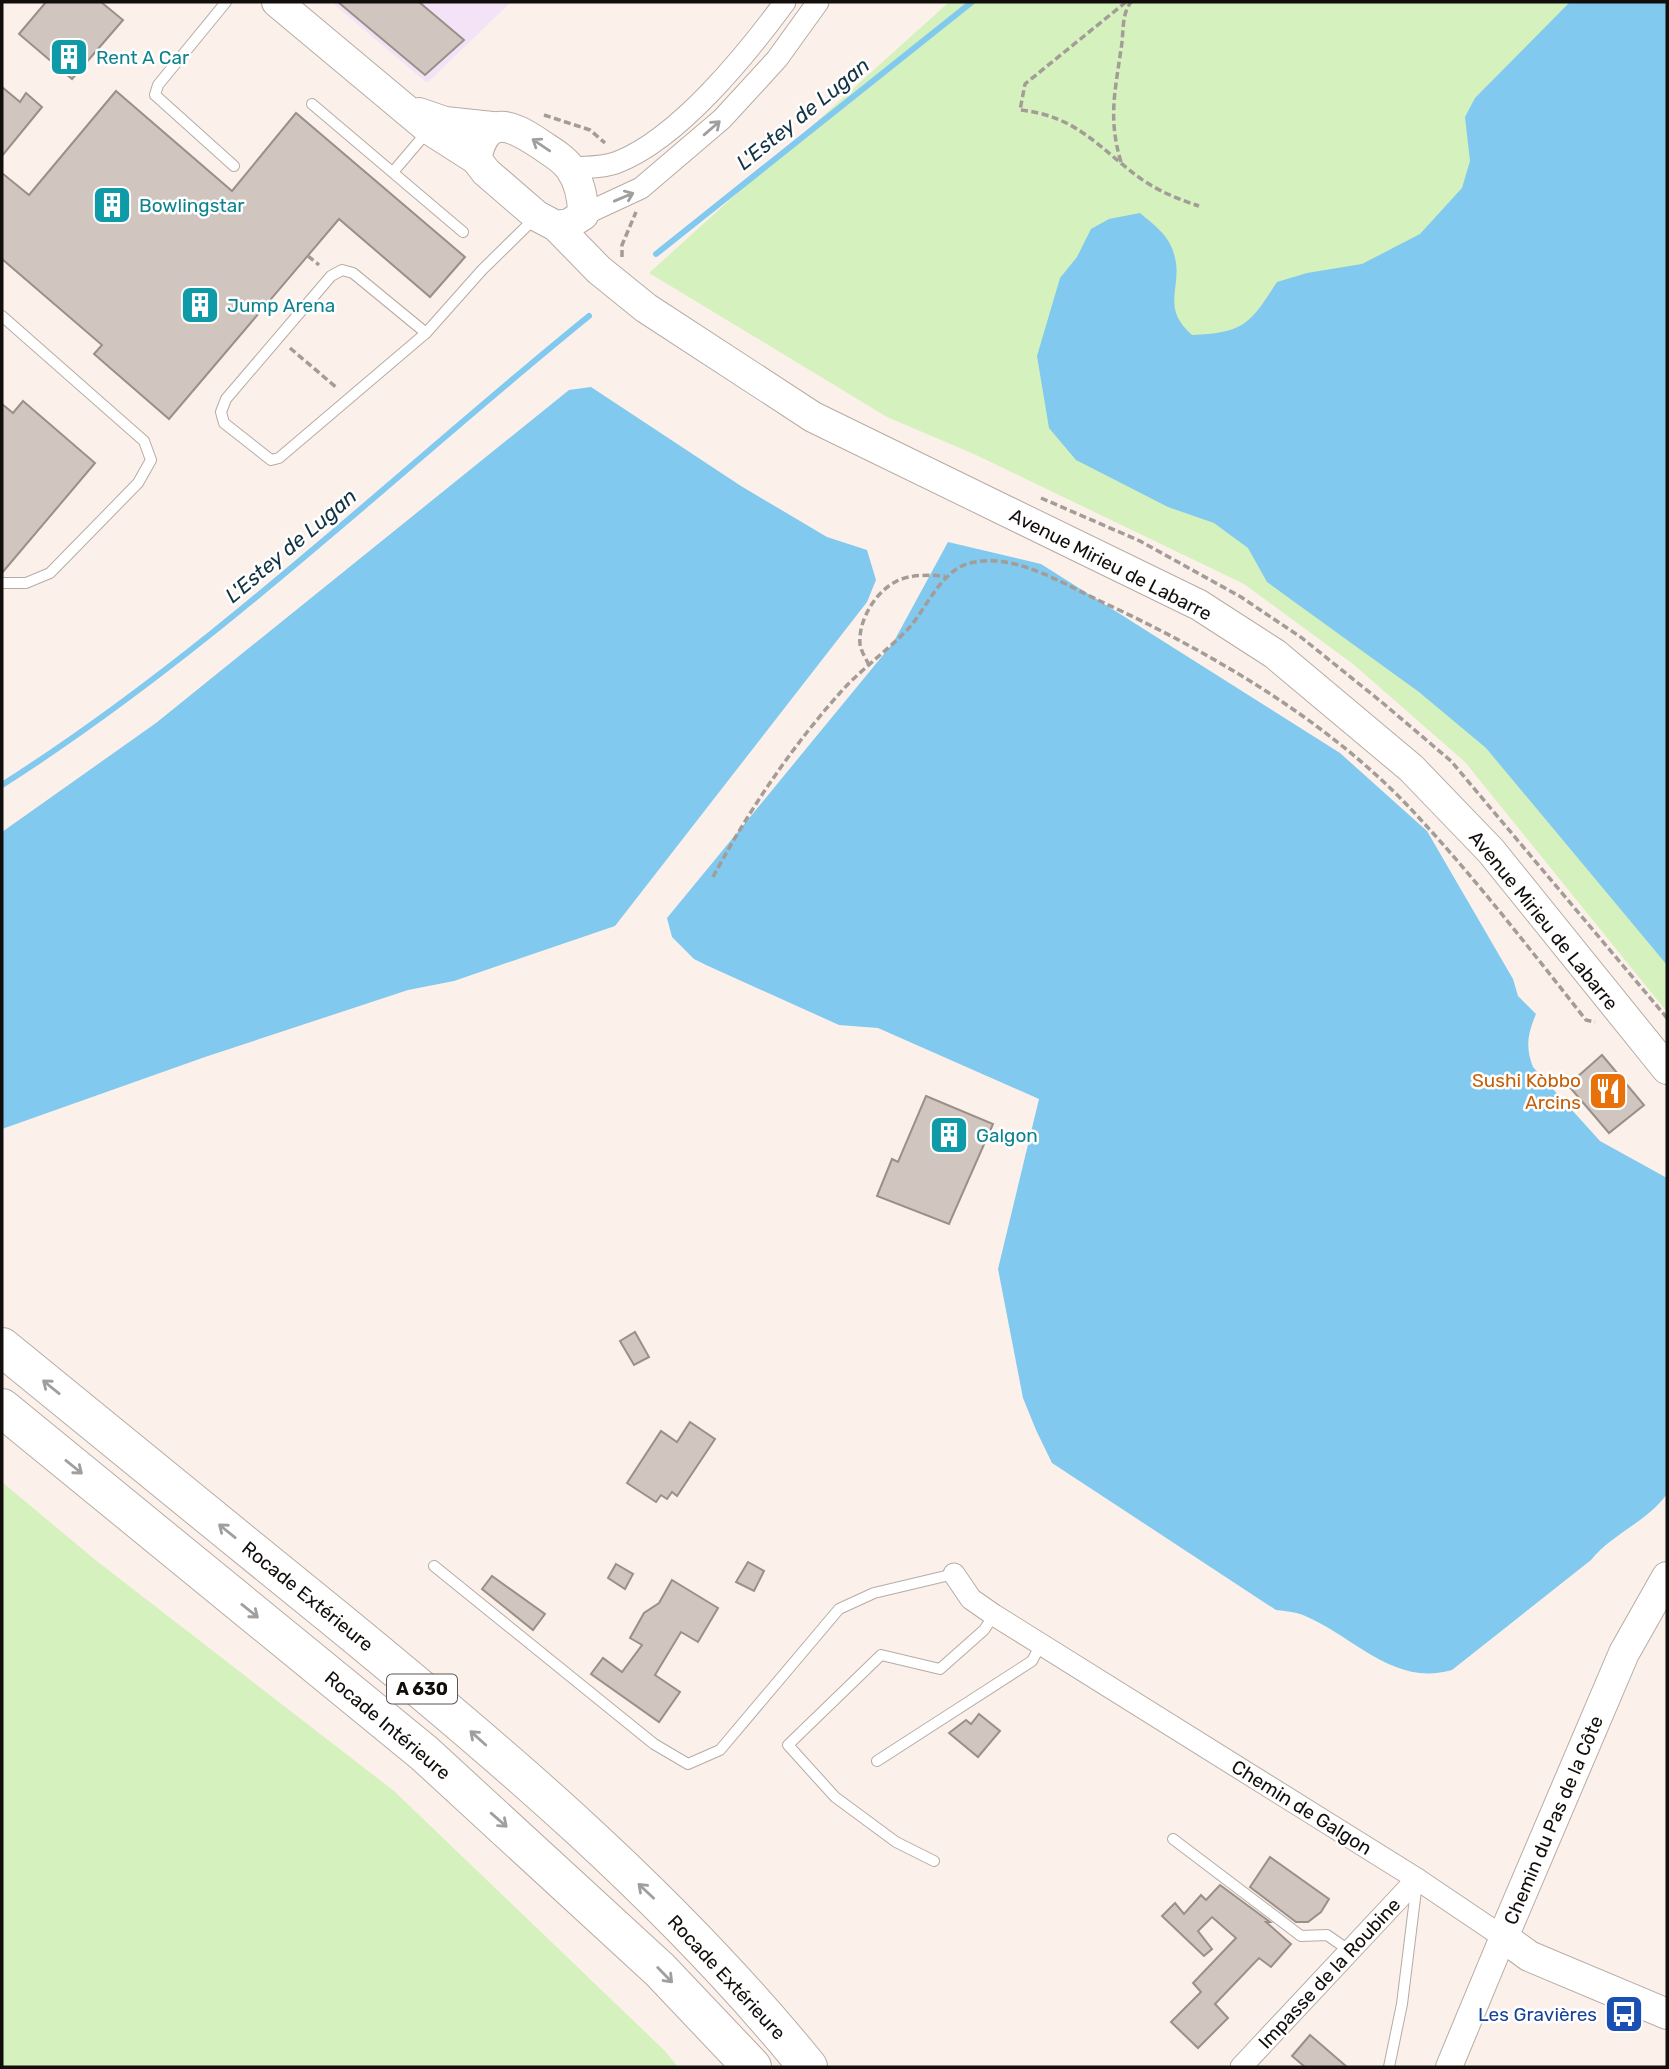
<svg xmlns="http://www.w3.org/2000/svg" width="1669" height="2069" font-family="Rubik,sans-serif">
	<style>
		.commercial { fill: #f4e3f6 }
		.green { fill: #d5f1bd }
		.water { fill: #81c9ee }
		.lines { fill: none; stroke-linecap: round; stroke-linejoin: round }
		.stream { stroke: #81c9ee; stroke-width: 6 }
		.building { fill: #d1c6bf; stroke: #9a9089; stroke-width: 2 }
		.service-casing { stroke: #b6aca5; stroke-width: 12 }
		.minor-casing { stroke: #b6aca5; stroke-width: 23 }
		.tertiary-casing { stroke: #b6aca5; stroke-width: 28 }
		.secondary-casing { stroke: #b6aca5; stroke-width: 32 }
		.motorway-casing { stroke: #b6aca5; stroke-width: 40 }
		.path { stroke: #a49c97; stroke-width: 3.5; stroke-dasharray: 7 3.5; stroke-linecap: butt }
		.service { stroke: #fff; stroke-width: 10 }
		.minor { stroke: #fff; stroke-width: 21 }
		.tertiary { stroke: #fff; stroke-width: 26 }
		.secondary { stroke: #fff; stroke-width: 30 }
		.motorway { stroke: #fff; stroke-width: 38 }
		.oneway { stroke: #a09f9e }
		.labels { text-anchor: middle; stroke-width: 5; stroke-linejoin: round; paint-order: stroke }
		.shield { fill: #fff; stroke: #595655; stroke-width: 2 }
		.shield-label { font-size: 18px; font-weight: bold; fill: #120e0c }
		.culture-label { font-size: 19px; fill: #0d838f; stroke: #fff; text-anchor: start }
		.street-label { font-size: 19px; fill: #120e0c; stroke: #fff }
		.food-label { font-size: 19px; fill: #c56008; stroke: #fff; text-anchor: end }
		.transit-label { font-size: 19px; fill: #164399; stroke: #fff; text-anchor: end }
		.water-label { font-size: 21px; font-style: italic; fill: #123343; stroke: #fff }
	</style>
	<rect width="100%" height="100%" fill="#fcf1ea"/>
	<path class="commercial" d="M 331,2 L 511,2 L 427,83 Z"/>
	<g class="green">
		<path d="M 949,2 L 1667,2 L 1667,1012 L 1465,762 L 1353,664 L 1244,584 L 976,455 L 887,417 L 649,273 Z"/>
		<path d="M 2,1482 L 98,1562 L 394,1791 L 665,2051 L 678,2067 L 2,2067 Z"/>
	</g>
	<g class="water">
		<path d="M 1570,2 L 1667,2 L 1667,965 L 1486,748 L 1419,692 L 1267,582 L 1248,548 L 1214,523 L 1168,507 L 1076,460 L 1049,428 L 1037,356 L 1060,278 L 1077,257 L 1091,229 L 1109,219 L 1140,213 C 1154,225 1169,235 1174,254 C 1184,287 1159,306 1192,335 C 1244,333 1250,324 1277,282 L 1307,273 L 1362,264 L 1420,234 L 1462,188 L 1470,161 L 1465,117 L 1475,98 Z"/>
		<path d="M 591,387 L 741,486 L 827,537 L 867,550 L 876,580 L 867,602 L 615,926 L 454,981 L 408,990 L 205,1057 L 2,1129 L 2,832 L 156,723 L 569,390 Z"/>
		<path d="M 948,542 L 1041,564 L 1340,753 L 1427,831 L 1513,979 L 1518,996 L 1536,1014 C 1528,1033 1525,1047 1533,1067 L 1600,1141 L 1667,1178 L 1667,1494 C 1647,1522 1613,1533 1591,1560 L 1452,1670 C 1393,1687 1354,1636 1303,1615 C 1295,1612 1285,1611 1276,1610 L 1052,1463 L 1036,1430 L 1023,1398 L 998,1269 L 1039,1099 L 878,1028 L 839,1025 L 706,965 L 694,959 L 672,937 L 667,918 L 893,643 Z"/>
	</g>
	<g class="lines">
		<g class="stream">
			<path d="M 656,254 L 972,2"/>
			<path d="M 2,785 C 214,650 394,474 589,316"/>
		</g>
	</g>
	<g class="building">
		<path d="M 46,2 L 101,2 L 123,20 L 72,79 L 19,34 Z"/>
		<path d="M 338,2 L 419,2 L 464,40 L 425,75 Z"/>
		<path d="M 2,87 L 20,102 L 26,93 L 42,107 L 2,156 Z"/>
		<path d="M 116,91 L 232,191 L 296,113 L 465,257 L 430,297 L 339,219 L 169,419 L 94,354 L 102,345 L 2,259 L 2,173 L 29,195 Z"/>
		<path d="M 23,401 L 95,463 L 2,573 L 2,404 L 13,413 Z"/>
		<path d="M 1602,1055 L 1644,1105 L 1609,1133 L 1568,1085 Z"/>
		<path d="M 926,1096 L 993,1124 L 949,1224 L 877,1196 L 892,1159 L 898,1162 Z"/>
		<path d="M 635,1332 L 649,1357 L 634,1365 L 620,1341 Z"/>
		<path d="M 690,1422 L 715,1439 L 677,1496 L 672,1492 L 667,1499 L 661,1495 L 656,1502 L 627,1483 L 661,1431 L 677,1442 Z"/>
		<path d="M 748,1562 L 764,1571 L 754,1591 L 736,1582 Z"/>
		<path d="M 616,1564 L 633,1574 L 625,1589 L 608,1578 Z"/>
		<path d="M 492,1576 L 545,1614 L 533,1630 L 482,1589 Z"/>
		<path d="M 672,1580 L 718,1608 L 698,1642 L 681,1632 L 655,1675 L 680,1692 L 659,1722 L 591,1674 L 603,1658 L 622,1672 L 642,1645 L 630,1638 L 644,1613 L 659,1603 Z"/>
		<path d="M 979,1714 L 1000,1731 L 978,1757 L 949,1733 L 966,1720 L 971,1724 Z"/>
		<path d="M 1270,1857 L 1329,1899 L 1321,1912 L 1308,1922 L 1296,1922 L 1250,1887 Z"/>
		<path d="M 1220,1885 L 1270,1922 L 1266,1922 L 1291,1944 L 1271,1967 L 1259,1958 L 1215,2004 L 1228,2018 L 1198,2048 L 1171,2022 L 1201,1992 L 1193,1983 L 1236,1938 L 1212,1917 L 1198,1931 L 1212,1949 L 1204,1956 L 1162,1916 L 1175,1903 L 1184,1914 L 1201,1895 L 1206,1900 Z"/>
		<path d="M 1310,2035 L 1347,2067 L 1305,2067 L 1292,2056 Z"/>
	</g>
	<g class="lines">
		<g class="service-casing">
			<g id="service">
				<path d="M 226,2 L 158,85 L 155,95 L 234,166"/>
				<path d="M 312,104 L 463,232"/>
				<path d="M 393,172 L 427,132"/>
				<path d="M 342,270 L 353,273 L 426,333 L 279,458 L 271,460 L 224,423 L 221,412 L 226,399 L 331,276 Z"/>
				<path d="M 2,316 L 144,441 L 151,460 L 138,483 L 50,573 L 26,583 L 2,583"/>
				<path d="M 426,333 L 482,270 L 537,216"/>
				<path d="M 434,1566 L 654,1744 L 688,1764 L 720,1750 L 839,1609 L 874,1593 L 954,1574"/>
				<path d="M 877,1761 L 1032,1661 L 1041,1644"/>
				<path d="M 1173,1839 L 1301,1936 L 1327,1935 L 1350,1951"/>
				<path d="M 934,1861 L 896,1842 L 835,1797 L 788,1745 L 881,1655 L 940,1669 L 984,1630 L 994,1615"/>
				<path d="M 1389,2067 L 1402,2004 L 1417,1882"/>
			</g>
		</g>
		<g class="minor-casing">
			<g id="minor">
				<path d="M 570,168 C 586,167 603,168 618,162 C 679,138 747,54 785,2"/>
				<path d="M 583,215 L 641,188 L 722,119 L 777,59 L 818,2"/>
				<path d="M 954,1574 L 971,1599 L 994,1615 L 1417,1879 L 1503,1937"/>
				<path d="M 1241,2067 L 1417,1879"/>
			</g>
		</g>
		<g class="tertiary-casing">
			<path id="tertiary" d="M 1449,2067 L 1503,1937"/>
		</g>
		<g class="secondary-casing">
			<g id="secondary">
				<path d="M 277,2 L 429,129 L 476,159"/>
				<path d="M 419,113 L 445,122 L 492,127"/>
				<path d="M 556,226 L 569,224 L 583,215 C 583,199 580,182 570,168 C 563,158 550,151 540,144 C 510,124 486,113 476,159 L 486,172 L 537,216 L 556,226 L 599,270 L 646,308 L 813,417 L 1199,605 L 1275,654 L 1411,768 L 1491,851 L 1667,1069"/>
				<path d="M 1667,1577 L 1624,1653 L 1503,1937 L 1529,1956 L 1667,2014"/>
			</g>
		</g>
		<g class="motorway-casing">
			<g id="motorway">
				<path d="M 2,1347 C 111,1436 221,1526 331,1615 C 501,1754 670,1897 808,2067"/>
				<path d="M 2,1408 L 424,1753 L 660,1970 L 752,2067"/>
			</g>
		</g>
		<g class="path">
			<path d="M 1126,2 L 1025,84 L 1020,110 C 1079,116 1100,150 1144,181 C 1161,192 1180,200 1199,206"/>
			<path d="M 544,115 L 590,130 L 605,143"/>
			<path d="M 1121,162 C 1108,119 1115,92 1121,49 C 1124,33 1121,15 1131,2"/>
			<path d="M 308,256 L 319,265"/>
			<path d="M 622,257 L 622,245 L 636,212"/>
			<path d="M 290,348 L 337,388"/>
			<path d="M 1041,498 L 1140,541 L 1241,597 L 1302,638 L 1384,704 L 1451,761 L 1667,1018"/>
			<path d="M 869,665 C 866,659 861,651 860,644 C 858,620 876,591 897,581 C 911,574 930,575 945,576"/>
			<path d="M 713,877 C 748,812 790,749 839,694 C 860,670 887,651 909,628 C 929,605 942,567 975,562 C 1016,554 1064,584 1100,601 C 1210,652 1324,718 1409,807 C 1472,874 1529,948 1586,1020 L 1595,1022"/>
		</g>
		<use href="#service" class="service"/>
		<use href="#minor" class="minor"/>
		<use href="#tertiary" class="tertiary"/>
		<use href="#secondary" class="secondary"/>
		<use href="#motorway" class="motorway"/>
	</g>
	<defs><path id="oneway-shaft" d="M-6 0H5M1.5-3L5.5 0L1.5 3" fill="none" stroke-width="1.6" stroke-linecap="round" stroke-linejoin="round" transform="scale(1.75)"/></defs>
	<g class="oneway">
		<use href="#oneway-shaft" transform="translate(712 128) rotate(-41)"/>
		<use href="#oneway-shaft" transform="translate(541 145) rotate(-146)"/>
		<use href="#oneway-shaft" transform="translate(624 197) rotate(-23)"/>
		<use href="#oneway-shaft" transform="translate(51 1387) rotate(-141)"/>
		<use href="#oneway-shaft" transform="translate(74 1467) rotate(39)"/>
		<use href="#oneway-shaft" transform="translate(227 1531) rotate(-141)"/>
		<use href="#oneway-shaft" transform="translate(250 1611) rotate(39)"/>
		<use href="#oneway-shaft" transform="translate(478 1738) rotate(-138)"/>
		<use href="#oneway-shaft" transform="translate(499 1820) rotate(41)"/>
		<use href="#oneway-shaft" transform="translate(646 1891) rotate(-137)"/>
		<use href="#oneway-shaft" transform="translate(665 1975) rotate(46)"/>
	</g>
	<defs>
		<g id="building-square" transform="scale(2.0125)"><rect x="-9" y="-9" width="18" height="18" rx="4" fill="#0f9aa8" stroke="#fff"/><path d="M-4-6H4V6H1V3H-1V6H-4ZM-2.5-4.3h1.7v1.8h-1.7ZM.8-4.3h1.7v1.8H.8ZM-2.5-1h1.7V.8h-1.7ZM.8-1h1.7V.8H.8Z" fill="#fff"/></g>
		<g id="restaurant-square" transform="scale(2.0125)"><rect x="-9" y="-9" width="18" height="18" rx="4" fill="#e8710a" stroke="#fff"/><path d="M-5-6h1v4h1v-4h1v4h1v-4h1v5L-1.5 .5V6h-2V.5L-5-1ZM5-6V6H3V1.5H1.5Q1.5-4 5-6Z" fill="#fff"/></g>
		<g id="bus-square" transform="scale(2.0125)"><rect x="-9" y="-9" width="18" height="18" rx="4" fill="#1a4fb4" stroke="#fff"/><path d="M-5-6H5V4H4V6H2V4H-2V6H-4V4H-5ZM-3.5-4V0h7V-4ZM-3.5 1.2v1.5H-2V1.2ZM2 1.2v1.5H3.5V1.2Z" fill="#fff"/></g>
	</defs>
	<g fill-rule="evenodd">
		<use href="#building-square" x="69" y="57"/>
		<use href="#building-square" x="112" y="205"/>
		<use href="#building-square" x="200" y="305"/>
		<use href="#restaurant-square" x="1608" y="1091"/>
		<use href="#building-square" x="949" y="1135"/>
		<use href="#bus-square" x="1624" y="2014"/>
	</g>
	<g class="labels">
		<rect class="shield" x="387" y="1674.5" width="70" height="29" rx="5"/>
		<g class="shield-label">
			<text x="422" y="1695">A 630</text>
		</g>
		<g class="culture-label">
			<text x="96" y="64">Rent A Car</text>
			<text x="139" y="212">Bowlingstar</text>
			<text x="227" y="312">Jump Arena</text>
			<text x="976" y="1142">Galgon</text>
		</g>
		<g class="street-label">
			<text transform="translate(1111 564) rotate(27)" y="7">Avenue Mirieu de Labarre</text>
			<text transform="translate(1544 920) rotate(51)" y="7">Avenue Mirieu de Labarre</text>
			<text transform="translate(308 1596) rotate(39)" y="7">Rocade Extérieure</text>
			<text transform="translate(388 1725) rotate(40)" y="7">Rocade Intérieure</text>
			<text transform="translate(1302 1807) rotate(32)" y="7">Chemin de Galgon</text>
			<text transform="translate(1553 1820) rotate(-67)" y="7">Chemin du Pas de la Côte</text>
			<text transform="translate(1329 1973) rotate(-47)" y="7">Impasse de la Roubine</text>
			<text transform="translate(727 1977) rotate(47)" y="7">Rocade Extérieure</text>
		</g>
		<g class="food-label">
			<text x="1581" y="1087">Sushi Kòbbo<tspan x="1581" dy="22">Arcins</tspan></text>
		</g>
		<g class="transit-label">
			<text x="1597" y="2021">Les Gravières</text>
		</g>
		<g class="water-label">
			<text transform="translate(803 114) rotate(-39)" y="7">L'Estey de Lugan</text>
			<text transform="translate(291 546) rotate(-40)" y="7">L'Estey de Lugan</text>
		</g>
	</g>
	<rect width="1669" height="2069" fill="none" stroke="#120e0c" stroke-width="7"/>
</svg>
